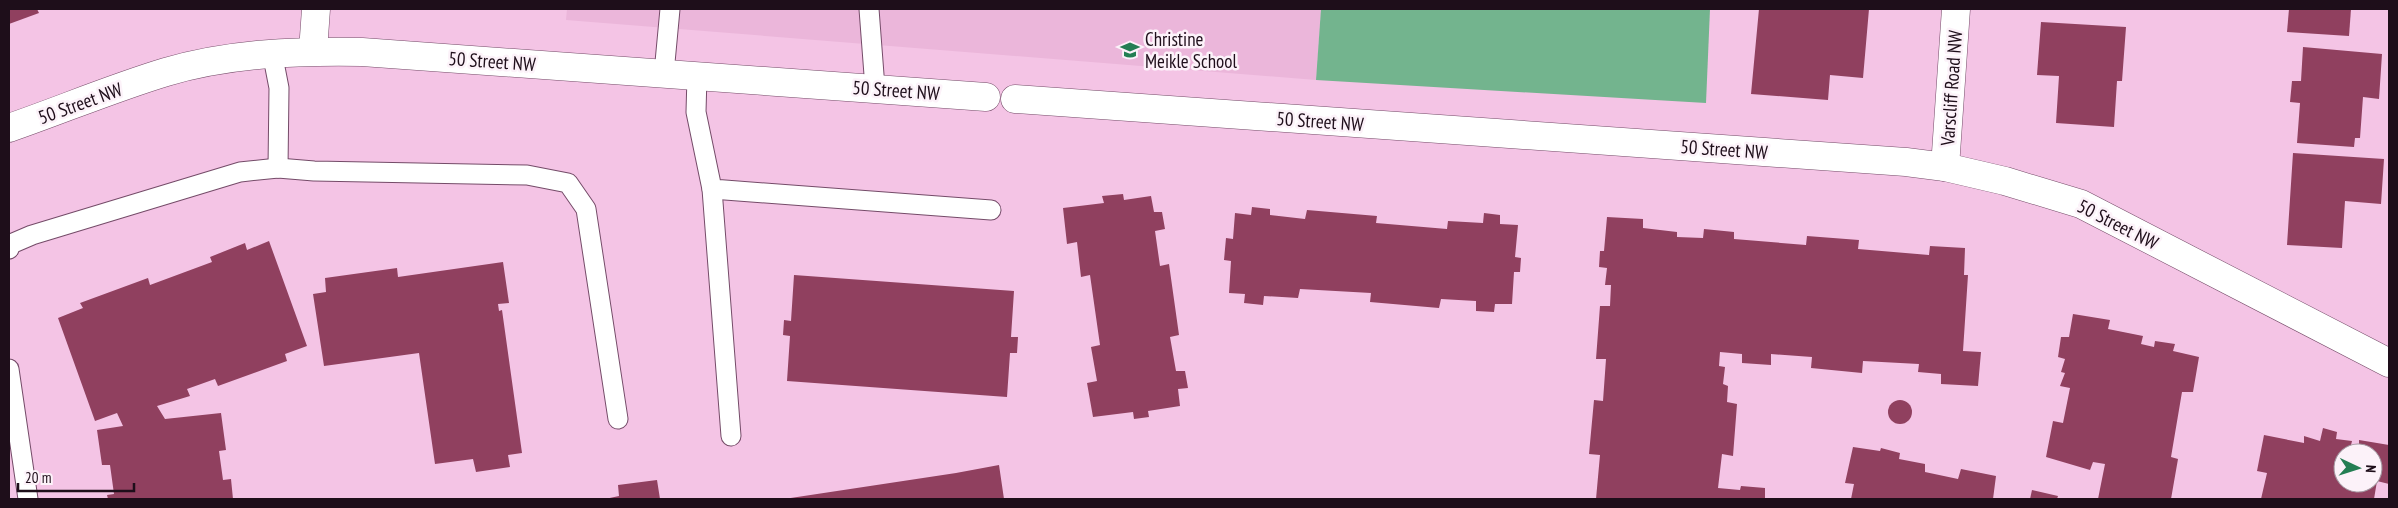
<svg xmlns="http://www.w3.org/2000/svg" width="2398" height="508" font-family="'PT Sans Narrow',sans-serif">
	<style>
		.built { fill: #ebb6da }
		.green { fill: #73b48e }
		.building { fill: #90405f; fill-rule: evenodd }
		.lines { fill: none; stroke-linecap: round; stroke-linejoin: round }
		.lane-casing { stroke: #744b68; stroke-width: 21 }
		.street-casing { stroke: #744b68; stroke-width: 29 }
		.lane { stroke: #fff; stroke-width: 19 }
		.street { stroke: #fff; stroke-width: 28 }
		.labels { text-anchor: middle; stroke-width: 5; stroke-linejoin: round; paint-order: stroke }
		.poi-label { font-size: 19px; fill: #1e0e1a; stroke: #fcf2f9; text-anchor: start }
		.street-label { font-size: 19px; fill: #1e0e1a; stroke: #fcf2f9 }
	</style>
	<rect width="100%" height="100%" fill="#f4c4e5"/>
	<path class="built" d="M 567,9 L 1321,9 L 1316,80 L 566,20 Z"/>
	<path class="green" d="M 1321,9 L 1710,9 L 1706,103 L 1316,80 Z"/>
	<g class="building">
		<path d="M 9,9 L 37,9 L 39,13 L 9,24 Z"/>
		<path d="M 1759,9 L 1869,9 L 1863,78 L 1830,75 L 1828,100 L 1751,94 Z"/>
		<path d="M 2289,9 L 2351,9 L 2349,36 L 2287,32 Z"/>
		<path d="M 2041,22 L 2126,27 L 2122,81 L 2117,81 L 2114,127 L 2056,123 L 2059,76 L 2037,75 Z"/>
		<path d="M 2303,47 L 2382,54 L 2379,99 L 2363,97 L 2360,138 L 2355,138 L 2354,147 L 2297,143 L 2300,103 L 2290,102 L 2292,81 L 2301,81 Z"/>
		<path d="M 2293,153 L 2384,159 L 2381,204 L 2345,201 L 2342,248 L 2287,245 Z"/>
		<path d="M 1123,194 L 1124,200 L 1151,196 L 1154,212 L 1162,212 L 1165,229 L 1155,231 L 1160,266 L 1169,264 L 1179,335 L 1170,337 L 1176,371 L 1185,371 L 1188,388 L 1178,389 L 1180,406 L 1148,411 L 1149,417 L 1134,419 L 1133,412 L 1093,417 L 1087,383 L 1097,381 L 1091,347 L 1100,345 L 1090,275 L 1081,277 L 1077,242 L 1067,244 L 1063,208 L 1104,203 L 1102,196 Z"/>
		<path d="M 1252,207 L 1270,209 L 1270,215 L 1305,219 L 1307,210 L 1377,216 L 1376,223 L 1447,229 L 1448,221 L 1483,223 L 1484,213 L 1500,215 L 1500,224 L 1518,225 L 1515,257 L 1521,258 L 1520,272 L 1514,272 L 1512,304 L 1495,304 L 1494,312 L 1476,311 L 1476,301 L 1441,299 L 1439,308 L 1370,302 L 1371,293 L 1300,289 L 1298,298 L 1264,296 L 1263,305 L 1244,303 L 1245,294 L 1229,293 L 1231,261 L 1224,260 L 1226,238 L 1233,239 L 1235,213 L 1251,215 Z"/>
		<path d="M 1607,217 L 1643,219 L 1643,228 L 1677,232 L 1677,237 L 1703,238 L 1704,229 L 1734,232 L 1734,239 L 1806,245 L 1807,236 L 1859,240 L 1858,249 L 1929,255 L 1930,246 L 1965,248 L 1964,275 L 1968,275 L 1963,351 L 1981,352 L 1978,386 L 1941,384 L 1941,374 L 1918,372 L 1919,364 L 1863,361 L 1862,373 L 1811,368 L 1812,357 L 1771,354 L 1771,365 L 1742,363 L 1742,354 L 1720,352 L 1719,366 L 1725,367 L 1723,384 L 1728,386 L 1727,402 L 1737,404 L 1733,456 L 1722,454 L 1718,488 L 1740,490 L 1741,486 L 1765,488 L 1765,499 L 1596,499 L 1600,455 L 1589,454 L 1594,400 L 1603,401 L 1606,359 L 1596,359 L 1600,306 L 1610,306 L 1611,285 L 1605,285 L 1607,268 L 1599,267 L 1600,251 L 1604,251 Z"/>
		<path d="M 269,241 L 307,346 L 285,354 L 287,361 L 218,386 L 215,379 L 187,389 L 190,396 L 157,406 L 165,419 L 221,413 L 226,450 L 219,451 L 223,480 L 231,479 L 233,499 L 108,499 L 107,495 L 114,494 L 110,465 L 102,465 L 97,430 L 123,426 L 117,413 L 95,421 L 58,318 L 83,308 L 80,303 L 148,278 L 150,285 L 212,262 L 210,257 L 245,243 L 247,250 Z"/>
		<path d="M 503,262 L 509,303 L 498,304 L 499,311 L 502,310 L 522,453 L 508,455 L 510,467 L 476,472 L 473,459 L 435,464 L 419,353 L 324,366 L 313,294 L 326,292 L 325,278 L 397,268 L 398,277 Z"/>
		<path d="M 794,275 L 1014,291 L 1011,337 L 1018,337 L 1017,353 L 1010,353 L 1007,397 L 787,381 L 790,336 L 783,335 L 784,320 L 791,321 Z"/>
		<path d="M 2073,314 L 2110,320 L 2108,329 L 2143,336 L 2141,344 L 2154,347 L 2155,341 L 2175,344 L 2173,351 L 2199,357 L 2193,392 L 2182,392 L 2171,457 L 2178,459 L 2171,499 L 2098,499 L 2105,464 L 2093,462 L 2090,470 L 2046,457 L 2053,421 L 2063,423 L 2070,388 L 2060,386 L 2065,373 L 2061,372 L 2065,359 L 2058,357 L 2061,337 L 2069,337 Z"/>
		<circle cx="1900" cy="412" r="12"/>
		<path d="M 2323,428 L 2337,432 L 2336,439 L 2352,441 L 2350,449 L 2359,450 L 2359,440 L 2389,445 L 2389,484 L 2377,481 L 2374,499 L 2261,499 L 2267,473 L 2257,471 L 2264,435 L 2304,443 L 2304,436 L 2320,441 ZM 2343,453 L 2373,453 L 2373,483 L 2343,483 Z"/>
		<path d="M 1853,447 L 1880,451 L 1881,448 L 1900,453 L 1899,459 L 1925,464 L 1925,472 L 1958,479 L 1961,469 L 1996,476 L 1993,499 L 1851,499 L 1854,484 L 1845,483 Z"/>
		<path d="M 999,465 L 1004,499 L 784,499 L 956,473 Z"/>
		<path d="M 657,480 L 660,499 L 605,499 L 619,496 L 618,485 Z"/>
		<path d="M 2032,490 L 2058,496 L 2057,499 L 2030,499 Z"/>
	</g>
	<g class="lines">
		<g class="lane-casing">
			<g id="lane">
				<path d="M 869,9 L 875,88"/>
				<path d="M 272,52 L 279,88 L 278,168"/>
				<path d="M 664,73 L 670,9"/>
				<path d="M 697,76 L 696,112 L 712,189 L 991,210"/>
				<path d="M 712,189 L 731,436"/>
				<path d="M 9,249 L 11,244 L 32,235 L 240,172 L 278,168 L 314,171 L 527,175 L 568,183 L 586,209 L 618,419"/>
				<path d="M 9,369 L 28,499"/>
			</g>
		</g>
		<g class="street-casing">
			<g id="street">
				<path d="M 313,51 L 316,9"/>
				<path d="M 1015,99 L 1906,162 L 1945,167 L 2005,181 L 2081,204 L 2389,363"/>
				<path d="M 9,128 C 61,110 113,88 166,72 C 230,53 296,51 362,52 L 986,97"/>
				<path d="M 1945,167 L 1956,9"/>
			</g>
		</g>
		<use href="#lane" class="lane"/>
		<use href="#street" class="street"/>
	</g>
	<defs>
		<g id="school-bare" transform="scale(1.5)"><path d="M0-5L7-2L0 1L-7-2ZM-4 1L0 2.5L4 1V4Q0 6-4 4Z" fill="#247e53" stroke="#fcf2f9" stroke-width="2.5" paint-order="stroke"/></g>
	</defs>
	<g fill-rule="evenodd">
		<use href="#school-bare" x="1130" y="50"/>
	</g>
	<g class="labels">
		<g class="poi-label">
			<text x="1145" y="46">Christine<tspan x="1145" dy="22">Meikle School</tspan></text>
		</g>
		<g class="street-label">
			<text transform="translate(492 61) rotate(4)" y="7">50 Street NW</text>
			<text transform="translate(1951 88) rotate(-86)" y="7">Varscliff Road NW</text>
			<text transform="translate(896 90) rotate(4)" y="7">50 Street NW</text>
			<text transform="translate(80 103) rotate(-20)" y="7">50 Street NW</text>
			<text transform="translate(1320 121) rotate(4)" y="7">50 Street NW</text>
			<text transform="translate(1724 149) rotate(4)" y="7">50 Street NW</text>
			<text transform="translate(2118 224) rotate(27)" y="7">50 Street NW</text>
		</g>
	</g>
	<rect width="2398" height="508" fill="none" stroke="#1e0e1a" stroke-width="20"/>
	<g transform="translate(2358 468) rotate(94)"><circle r="24" fill="#fcf2f9" stroke="#a397a0"/>
	<path d="M0-4L9 19L0 12L-9 19Z" fill="#247e53"/>
	<text y="-8" font-size="14" font-weight="bold" text-anchor="middle" fill="#1e0e1a">N</text>
	</g>
	<path d="M18 483v8h116v-8" fill="none" stroke="#1e0e1a" stroke-width="2.5"/>
	<text x="25" y="483" font-size="15" fill="#1e0e1a" stroke="#fcf2f9" stroke-width="4" paint-order="stroke">20 m</text>
</svg>
